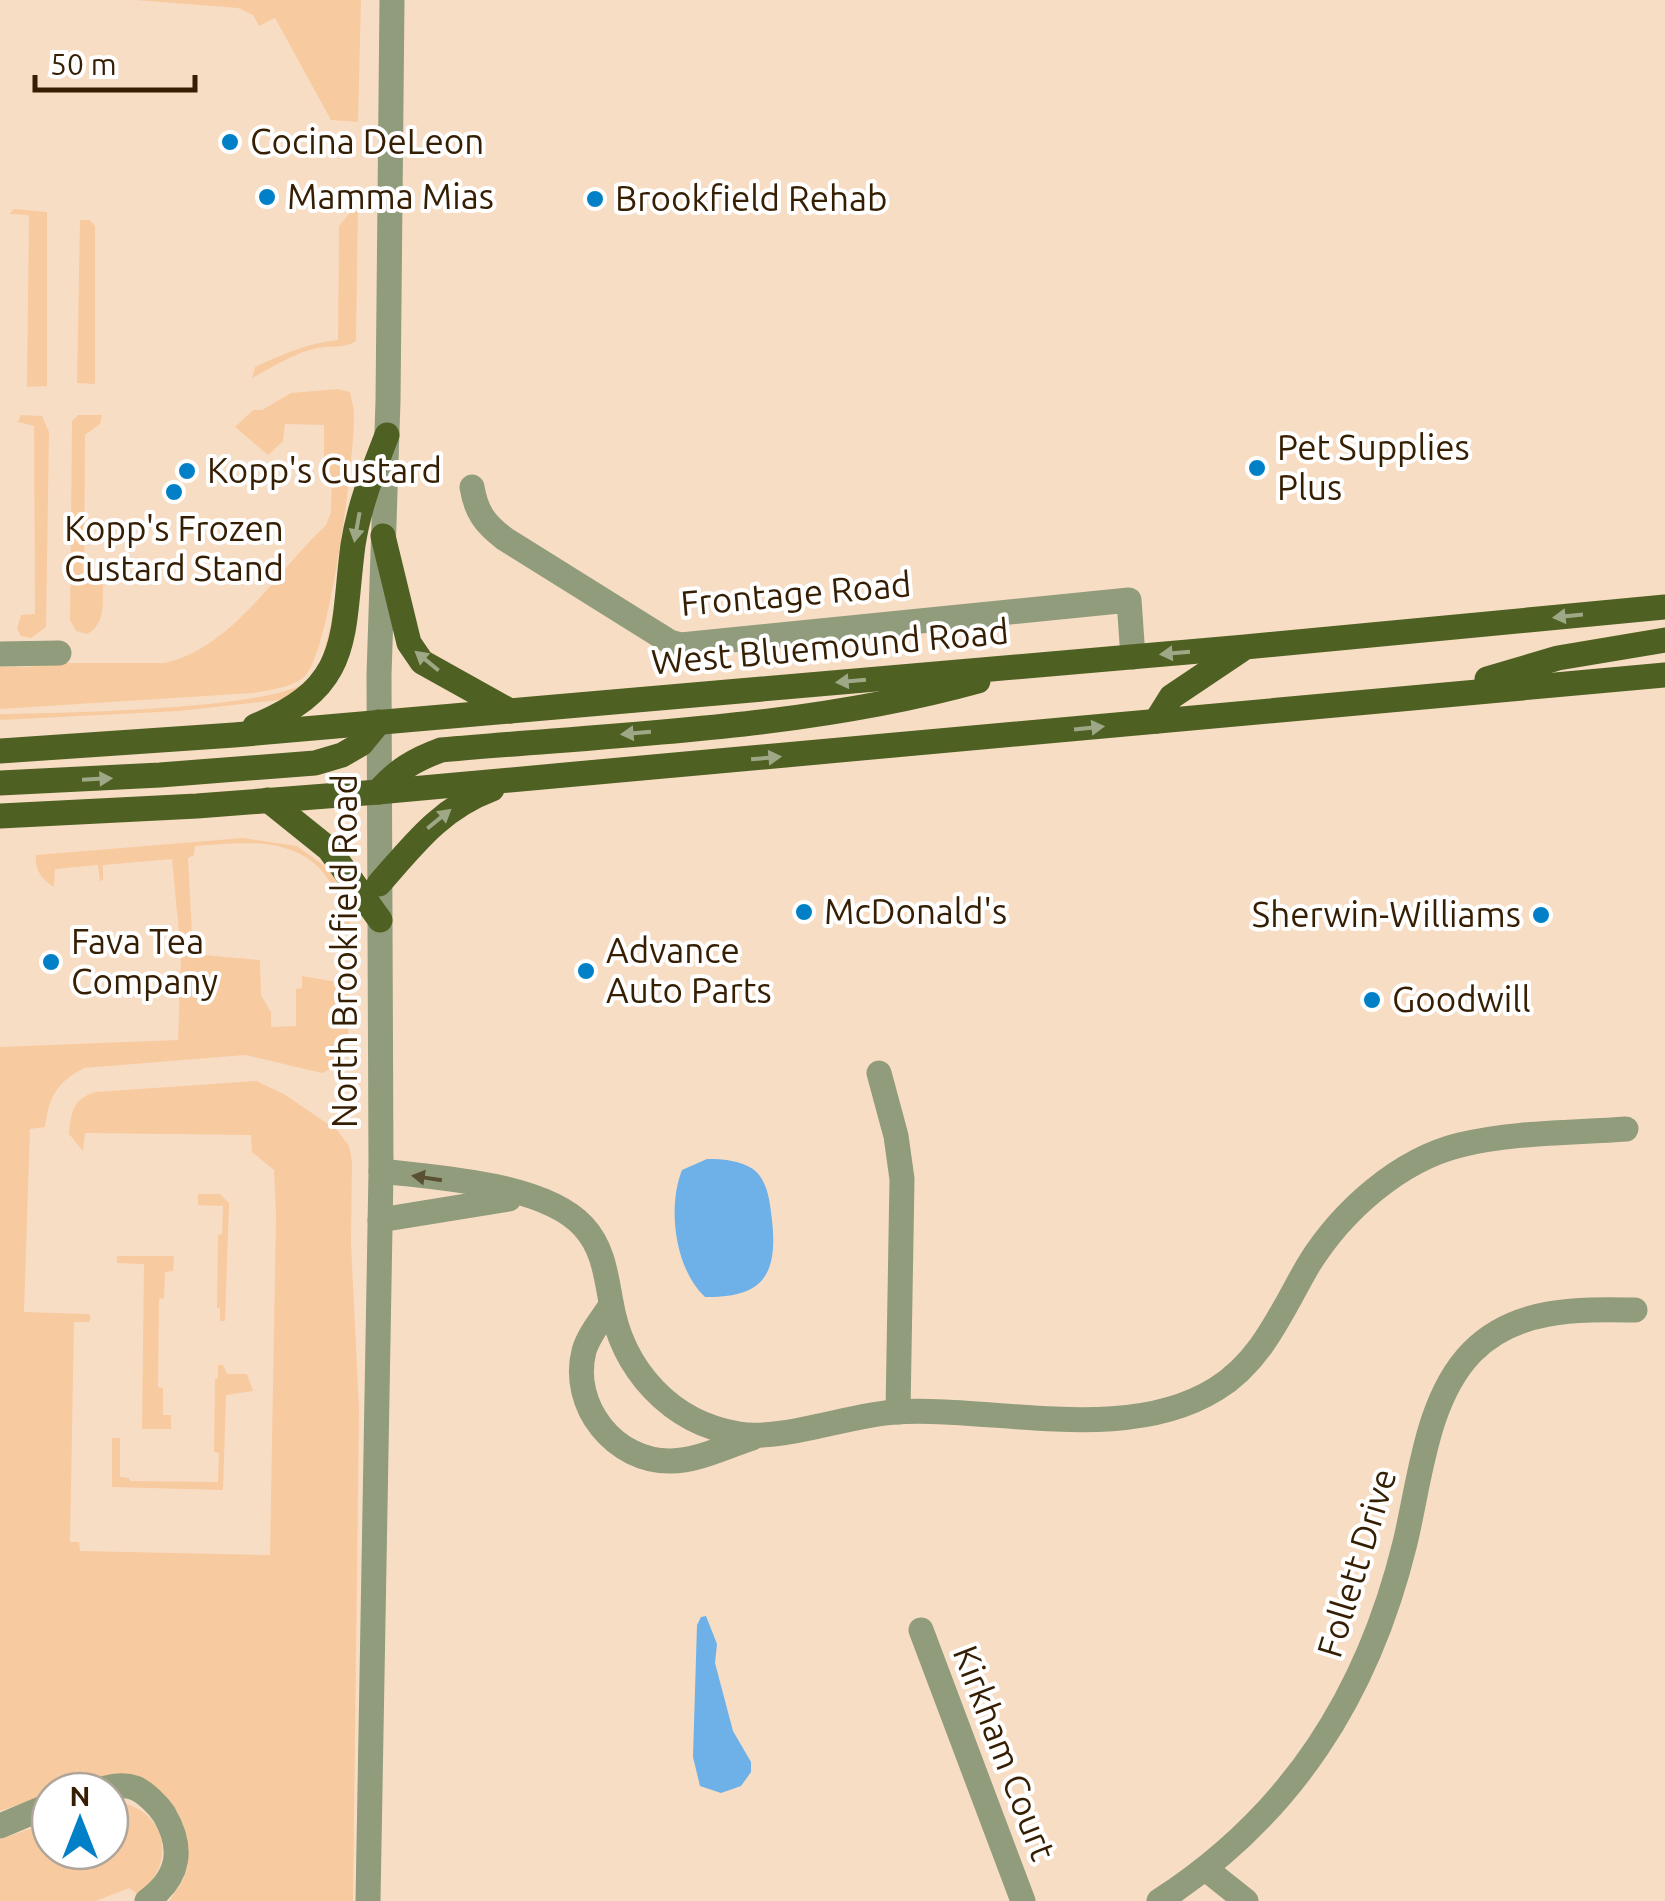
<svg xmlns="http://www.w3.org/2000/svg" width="1665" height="1901" font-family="Ubuntu,sans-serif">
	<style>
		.green { fill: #f8caa0 }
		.water { fill: #6db1e8 }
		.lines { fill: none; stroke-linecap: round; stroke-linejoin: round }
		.minor { stroke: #909c7c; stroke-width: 25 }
		.major { stroke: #4e6123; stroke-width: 25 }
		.oneway { fill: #9ea886 }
		.oneway2 { fill: #5a5033 }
		.poi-dot { fill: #0180c8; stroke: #fff; stroke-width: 4 }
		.labels { text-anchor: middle; stroke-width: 8; stroke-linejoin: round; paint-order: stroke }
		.poi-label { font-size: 35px; fill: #361e03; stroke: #fff; text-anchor: start }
		.street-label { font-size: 35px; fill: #361e03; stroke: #fff }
	</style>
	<rect width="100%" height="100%" fill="#f8ddc5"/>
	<g class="green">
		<path d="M 135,0 L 361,0 L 358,122 L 331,120 L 275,18 L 259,26 L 253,15 L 238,8 Z"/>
		<path d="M 358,203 L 356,341 C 344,349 331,345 317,348 C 294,353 273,367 252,378 L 255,367 C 283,354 308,343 338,340 L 339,226 Z"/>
		<path d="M 14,209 L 47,212 L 47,386 L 27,387 L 29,215 L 9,214 Z"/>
		<path d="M 80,220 L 90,220 L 95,226 L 95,384 L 77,383 Z"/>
		<path d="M 338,389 L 350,392 C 351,400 354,405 354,414 C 355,453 330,655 304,677 C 291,688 269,690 253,693 L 0,709 L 0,667 L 30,667 L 49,663 L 165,663 C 226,649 269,585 310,541 L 326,525 L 331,512 L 332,477 L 324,458 L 324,425 L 285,424 L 283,441 L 268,455 L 235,427 L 253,410 L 262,410 L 291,393 Z"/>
		<path d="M 21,415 L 42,416 L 49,432 L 46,627 L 31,638 L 21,636 L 17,629 L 21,615 L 35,614 L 34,426 L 18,422 Z"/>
		<path d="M 78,415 L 102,415 L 100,424 L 85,435 L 84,578 L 103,580 C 102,601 107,623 87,634 L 76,631 L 70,620 L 72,421 Z"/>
		<path d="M 342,602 L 323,669 L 288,699 L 179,711 L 0,720 L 0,714 C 52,713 280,710 310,679 C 325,663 329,628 335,607 Z"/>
		<path d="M 243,838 L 297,846 L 326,867 L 331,864 L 347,896 L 350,926 L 344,929 C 336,917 341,904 335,891 C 307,834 249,842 195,846 L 194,855 L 188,858 L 193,954 L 260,960 L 261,995 L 271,1012 L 271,1027 L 296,1026 L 296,989 L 302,988 L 302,976 L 349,984 L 348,1052 L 333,1068 L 322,1073 L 245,1055 L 84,1068 C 57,1082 49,1097 45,1127 L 30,1129 L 24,1312 L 89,1314 L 91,1317 L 89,1322 L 74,1322 L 70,1542 L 79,1542 L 80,1551 L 270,1555 L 276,1215 L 274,1170 L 252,1152 L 251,1135 L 85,1133 L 83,1151 L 69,1134 C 71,1112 73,1099 95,1092 L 256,1081 L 284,1094 L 338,1131 L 349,1146 L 352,1161 L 351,1243 L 359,1410 L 353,1901 L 169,1901 L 183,1880 L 188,1864 L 187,1837 L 177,1811 L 163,1795 L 96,1779 L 60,1791 L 50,1791 L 50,1794 L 0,1811 L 0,1047 L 178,1040 L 181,955 L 172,859 L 103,865 L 103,880 L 100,881 L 98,865 L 55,869 L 54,887 C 42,880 34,869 36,855 Z"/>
		<path d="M 198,1194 L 220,1194 L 229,1203 L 225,1321 L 220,1321 L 220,1308 L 217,1308 L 218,1235 L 222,1234 L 223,1206 L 198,1205 Z"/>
		<path d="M 117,1256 L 174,1256 L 173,1271 L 165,1272 L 164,1298 L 159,1299 L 158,1387 L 163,1388 L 163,1415 L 171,1415 L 171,1429 L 142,1429 L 144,1264 L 117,1263 Z"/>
		<path d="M 218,1365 L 223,1365 L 227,1374 L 247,1374 L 253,1391 L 226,1395 L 223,1490 L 112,1487 L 112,1438 L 120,1438 L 120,1477 L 129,1478 L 130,1481 L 218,1482 L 219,1453 L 214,1452 L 215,1379 L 218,1378 Z"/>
		<path d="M 122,1802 C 132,1806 143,1810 150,1818 C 172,1842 163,1878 137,1894 L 129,1888 L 96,1901 L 0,1901 L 0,1839 L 50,1822 L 50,1851 L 110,1851 L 110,1803 Z"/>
	</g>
	<g class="water">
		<path d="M 707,1159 C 723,1159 739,1160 753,1169 C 768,1180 770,1203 772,1220 C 778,1275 763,1298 705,1297 C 675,1269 667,1208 682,1170 Z"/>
		<path d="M 706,1616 L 717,1644 L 715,1663 L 733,1731 L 751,1762 L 751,1772 L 741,1786 L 721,1793 L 700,1786 L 693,1757 L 697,1625 L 701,1617 Z"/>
	</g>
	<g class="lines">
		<g class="minor">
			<path d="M 472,487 C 476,512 485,524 505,539 L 670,642 L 681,645 L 1129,600 L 1133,657"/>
			<path d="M 0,654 L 59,653"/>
			<path d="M 879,1073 L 896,1136 L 902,1179 L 898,1412"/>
			<path d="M 381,1171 C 437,1178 543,1183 583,1226 C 603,1247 606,1275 611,1302 C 622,1369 670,1423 739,1434 C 783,1441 848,1415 895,1412 C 995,1406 1126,1445 1216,1389 C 1263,1360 1282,1310 1309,1264 C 1342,1211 1399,1160 1460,1145 C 1514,1132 1571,1133 1626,1129"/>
			<path d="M 380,1220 L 509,1199"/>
			<path d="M 611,1305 C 602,1319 589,1334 584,1351 C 570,1406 615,1462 671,1461 C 697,1461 727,1446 752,1438"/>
			<path d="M 921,1630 L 1023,1901"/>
			<path d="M 96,1791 C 109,1787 122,1783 135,1788 C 145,1792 158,1805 164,1814 C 184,1848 180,1877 147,1901"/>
			<path d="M 0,1826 L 50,1805"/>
			<path d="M 1207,1870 L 1246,1901"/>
			<path d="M 368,1901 L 381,1171 L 379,675 L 388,401 L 392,0"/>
			<path d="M 1159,1901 C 1292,1815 1368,1694 1405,1543 C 1420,1481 1426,1399 1472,1352 C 1515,1308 1577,1309 1635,1310"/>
		</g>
		<g class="major">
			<path d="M 383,536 L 409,643 L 422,662 L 510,711"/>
			<path d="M 1487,679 L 1558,658 L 1665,640"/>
			<path d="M 1156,721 L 1171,697 L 1241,650"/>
			<path d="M 255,726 C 354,686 341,636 353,545 C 359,506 373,471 387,435"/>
			<path d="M 0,751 L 234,735 L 1245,647 L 1665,607"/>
			<path d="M 0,783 L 160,775 L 315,763 L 342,755 L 361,744 L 379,722"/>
			<path d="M 378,792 C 397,770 414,760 441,750 C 620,734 805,729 978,681"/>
			<path d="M 268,800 L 329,849 L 380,920"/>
			<path d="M 0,816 L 197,806 L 378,792 L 1665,675"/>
			<path d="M 379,884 C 414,844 441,808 492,789"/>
		</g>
	</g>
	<defs><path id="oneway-solid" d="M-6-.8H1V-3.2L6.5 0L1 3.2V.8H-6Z" transform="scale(2.5)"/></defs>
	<g class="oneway">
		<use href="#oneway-solid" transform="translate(357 527) rotate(100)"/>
		<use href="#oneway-solid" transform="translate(1568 616) rotate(174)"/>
		<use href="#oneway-solid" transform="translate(1175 653) rotate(175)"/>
		<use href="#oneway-solid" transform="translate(427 661) rotate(-141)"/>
		<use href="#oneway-solid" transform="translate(851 681) rotate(175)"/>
		<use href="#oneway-solid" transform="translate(1089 728) rotate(-6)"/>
		<use href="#oneway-solid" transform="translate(636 733) rotate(175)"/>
		<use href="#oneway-solid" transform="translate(766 758) rotate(-5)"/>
		<use href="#oneway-solid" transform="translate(97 779) rotate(-3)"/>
		<use href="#oneway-solid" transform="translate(439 819) rotate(-39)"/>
	</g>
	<use class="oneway2" href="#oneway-solid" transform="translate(427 1178) rotate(-171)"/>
	<g class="poi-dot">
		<circle cx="230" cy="142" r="10"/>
		<circle cx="267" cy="197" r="10"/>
		<circle cx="595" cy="199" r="10"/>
		<circle cx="1257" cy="468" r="10"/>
		<circle cx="187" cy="471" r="10"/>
		<circle cx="174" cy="492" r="10"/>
		<circle cx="804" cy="912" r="10"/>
		<circle cx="1541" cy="915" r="10"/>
		<circle cx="51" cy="962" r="10"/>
		<circle cx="586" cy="971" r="10"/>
		<circle cx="1372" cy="1000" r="10"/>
	</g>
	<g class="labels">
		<g class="poi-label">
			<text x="250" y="154">Cocina DeLeon</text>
			<text x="287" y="209">Mamma Mias</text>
			<text x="615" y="211">Brookfield Rehab</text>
			<text x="1277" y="460">Pet Supplies<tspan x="1277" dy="40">Plus</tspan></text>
			<text x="207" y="483">Kopp's Custard</text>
			<text x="174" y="541" text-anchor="middle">Kopp's Frozen<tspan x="174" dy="40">Custard Stand</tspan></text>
			<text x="824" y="924">McDonald's</text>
			<text x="1521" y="927" text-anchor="end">Sherwin-Williams</text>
			<text x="71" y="954">Fava Tea<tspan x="71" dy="40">Company</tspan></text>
			<text x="606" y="963">Advance<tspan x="606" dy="40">Auto Parts</tspan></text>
			<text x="1392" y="1012">Goodwill</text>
		</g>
		<g class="street-label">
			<text transform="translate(796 594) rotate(-5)" y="12">Frontage Road</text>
			<text transform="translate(830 647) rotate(-5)" y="12">West Bluemound Road</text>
			<text transform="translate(345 951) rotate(-90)" y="12">North Brookfield Road</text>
			<text transform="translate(1357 1563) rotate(-73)" y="12">Follett Drive</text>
			<text transform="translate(1004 1753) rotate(69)" y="12">Kirkham Court</text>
		</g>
	</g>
	<g transform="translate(80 1821)"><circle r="48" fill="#ffffff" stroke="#afa59a" stroke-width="2.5"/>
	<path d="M0-8L18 38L0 25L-18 38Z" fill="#0180c8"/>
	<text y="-15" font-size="28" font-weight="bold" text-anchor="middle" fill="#361e03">N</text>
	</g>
	<path d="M35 75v15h160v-15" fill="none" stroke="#361e03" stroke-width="5"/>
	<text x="50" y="75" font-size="30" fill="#361e03" stroke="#ffffff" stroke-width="8" paint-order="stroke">50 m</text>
</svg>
